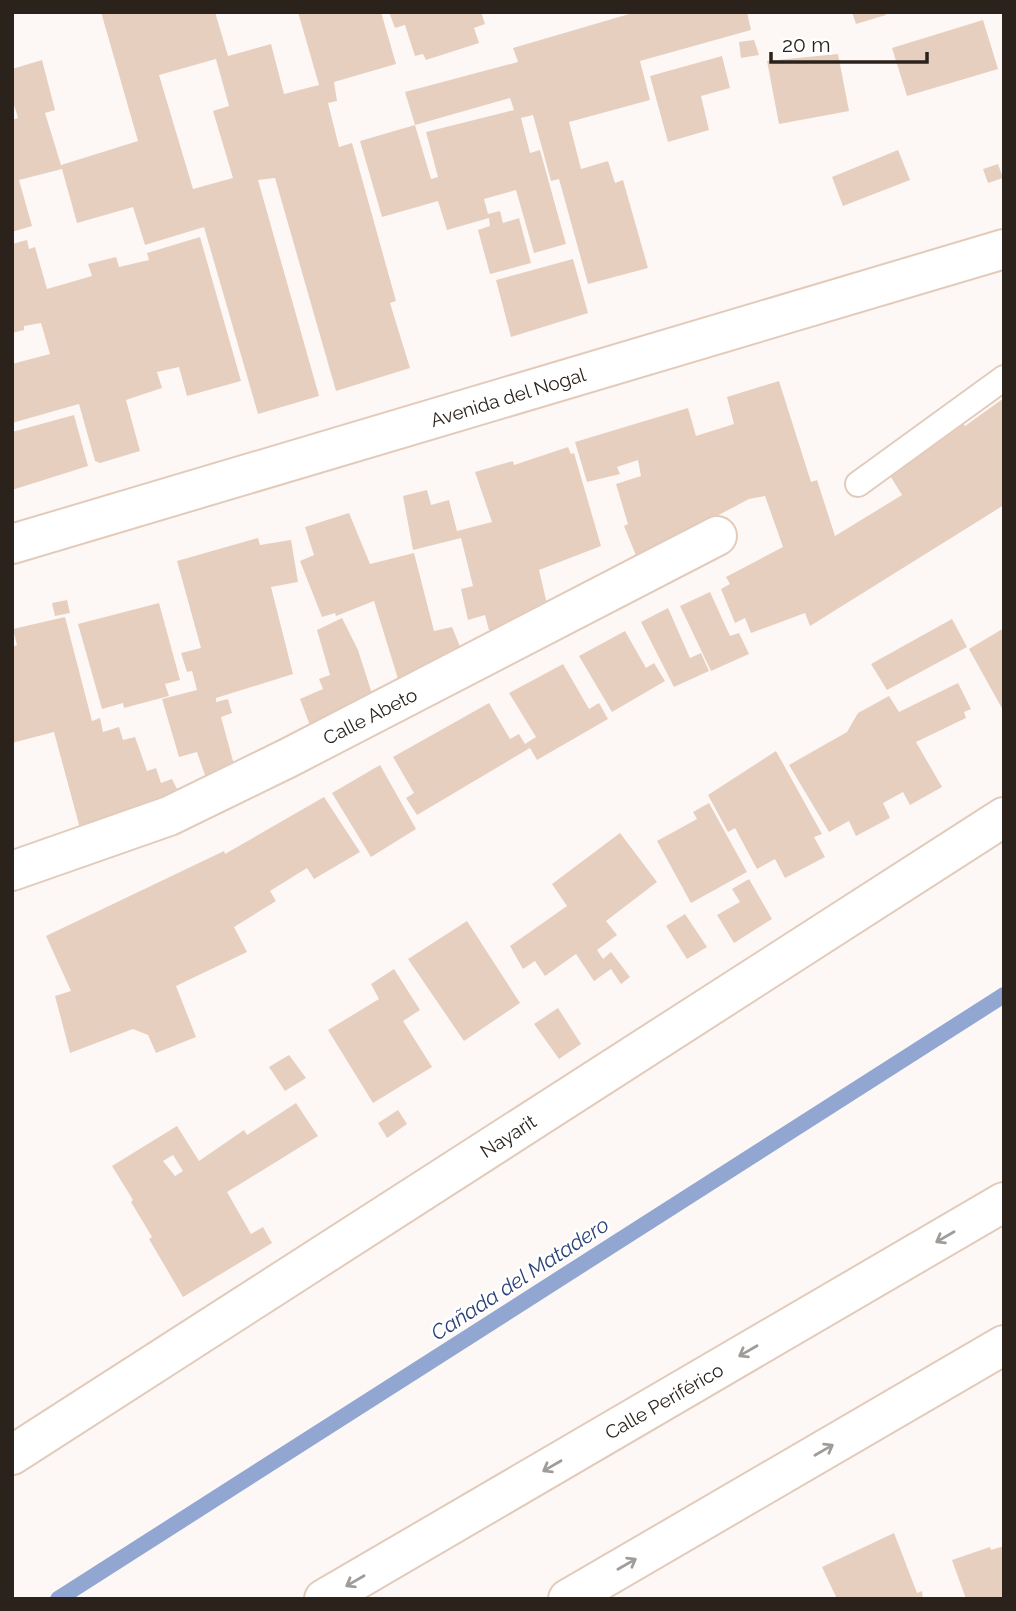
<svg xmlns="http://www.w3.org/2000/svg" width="1016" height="1611" font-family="Raleway,sans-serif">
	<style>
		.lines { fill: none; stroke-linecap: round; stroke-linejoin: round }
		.stream { stroke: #91a6d1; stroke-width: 16 }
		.building { fill: #e7cfbf; fill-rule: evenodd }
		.service-casing { stroke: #e3cbbb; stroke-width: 28 }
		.minor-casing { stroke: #e3cbbb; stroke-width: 42 }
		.secondary-casing { stroke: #e3cbbb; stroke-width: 42 }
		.trunk-casing { stroke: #e3cbbb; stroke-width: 42 }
		.service { stroke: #fff; stroke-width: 24 }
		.minor { stroke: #fff; stroke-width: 38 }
		.secondary { stroke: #fff; stroke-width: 38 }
		.trunk { stroke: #fff; stroke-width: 38 }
		.oneway { stroke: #a09c99 }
		.labels { text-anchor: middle; stroke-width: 5; stroke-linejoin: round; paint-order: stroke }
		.street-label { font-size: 19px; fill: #2b221c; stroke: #fff }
		.water-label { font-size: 21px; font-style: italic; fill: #2a4278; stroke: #fff }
	</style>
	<rect width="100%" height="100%" fill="#fdf8f5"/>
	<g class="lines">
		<path class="stream" d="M 58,1599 L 1004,995"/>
	</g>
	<g class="building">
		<path d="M 101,12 L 215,12 L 228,56 L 271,44 L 284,94 L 319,85 L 298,12 L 381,12 L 396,64 L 334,82 L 337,101 L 328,103 L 339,147 L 352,143 L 396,301 L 390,303 L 410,368 L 336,391 L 275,178 L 258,180 L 319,396 L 258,414 L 204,227 L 145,245 L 133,207 L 77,223 L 62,169 L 19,180 L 32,226 L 12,232 L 12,120 L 18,118 L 12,98 L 12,69 L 42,60 L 55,110 L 45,113 L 61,165 L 138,141 ZM 216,59 L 229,106 L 213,111 L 233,178 L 193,189 L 159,75 Z"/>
		<path d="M 389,12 L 481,12 L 485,24 L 474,28 L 479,43 L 426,60 L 423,54 L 415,56 L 405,25 L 395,28 Z"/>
		<path d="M 636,12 L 747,12 L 751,30 L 640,61 L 650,100 L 569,122 L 581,169 L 608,161 L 615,183 L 623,180 L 648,268 L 588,284 L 559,179 L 551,181 L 533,115 L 521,118 L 530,153 L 540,150 L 566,244 L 534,253 L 516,190 L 484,199 L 488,214 L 500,211 L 503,223 L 519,218 L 531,263 L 490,274 L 478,230 L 490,226 L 489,218 L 447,230 L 438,201 L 382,217 L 360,141 L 415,125 L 431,179 L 438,177 L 426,132 L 514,110 L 510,98 L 415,125 L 405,92 L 518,62 L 513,48 Z"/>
		<path d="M 852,12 L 885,12 L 886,15 L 856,24 Z"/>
		<path d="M 983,20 L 998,69 L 907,96 L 892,48 Z"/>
		<path d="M 754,40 L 759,55 L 741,58 L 739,42 Z"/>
		<path d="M 838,54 L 849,111 L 779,124 L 767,61 Z"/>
		<path d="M 722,56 L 730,88 L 701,96 L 709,130 L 668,142 L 650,76 Z"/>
		<path d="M 898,150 L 910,180 L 843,206 L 832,177 Z"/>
		<path d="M 998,164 L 1003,178 L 988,183 L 983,169 Z"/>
		<path d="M 200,237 L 241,381 L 187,396 L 179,367 L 157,372 L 162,388 L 126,400 L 140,451 L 100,463 L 95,461 L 79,404 L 12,423 L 12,364 L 50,354 L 41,323 L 24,326 L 24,330 L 12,333 L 12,244 L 27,240 L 29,249 L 35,247 L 47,289 L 92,276 L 88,264 L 116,257 L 119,267 L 149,260 L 147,253 Z"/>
		<path d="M 573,259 L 588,313 L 511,337 L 496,280 Z"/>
		<path d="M 779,381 L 811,482 L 817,480 L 835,536 L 902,495 L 886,469 L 962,421 L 965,426 L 1004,398 L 1004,505 L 810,626 L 805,613 L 751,633 L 745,618 L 735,623 L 721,589 L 730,584 L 726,577 L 783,547 L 765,496 L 749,499 L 637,558 L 624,526 L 628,524 L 616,484 L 641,476 L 638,460 L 617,467 L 620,474 L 587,482 L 575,442 L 688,408 L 696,436 L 734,424 L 727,397 Z"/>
		<path d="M 74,415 L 88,466 L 12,490 L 12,432 Z"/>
		<path d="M 568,447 L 571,454 L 574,453 L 601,546 L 539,570 L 547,604 L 490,634 L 485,615 L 468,620 L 461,589 L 473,586 L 461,538 L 413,550 L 403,496 L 427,490 L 431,505 L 449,500 L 457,531 L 492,522 L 475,472 L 513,461 L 514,465 Z"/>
		<path d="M 349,513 L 370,564 L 414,553 L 434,631 L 452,627 L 461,649 L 399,682 L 374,601 L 336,616 L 335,613 L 322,617 L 300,561 L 314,555 L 305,527 Z"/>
		<path d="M 258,538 L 260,545 L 291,540 L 298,582 L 271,587 L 293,674 L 216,698 L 216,702 L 228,699 L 232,713 L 221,717 L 236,772 L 207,781 L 197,752 L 179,757 L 162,699 L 197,690 L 192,671 L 187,672 L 181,653 L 201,648 L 177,561 Z"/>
		<path d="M 710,592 L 730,636 L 739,633 L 749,654 L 711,671 L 680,606 Z"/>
		<path d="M 67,600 L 70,613 L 55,616 L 52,603 Z"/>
		<path d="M 159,603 L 180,680 L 165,684 L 169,696 L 124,708 L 123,703 L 102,709 L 78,624 Z"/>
		<path d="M 668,608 L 690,658 L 701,653 L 709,671 L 674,687 L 641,622 Z"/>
		<path d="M 65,617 L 92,721 L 100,718 L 103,732 L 119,727 L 123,740 L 135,737 L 147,771 L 156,768 L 161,783 L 172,779 L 181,797 L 81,832 L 54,732 L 12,743 L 12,647 L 17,645 L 13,629 Z"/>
		<path d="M 342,618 L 358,650 L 373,697 L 311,728 L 300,699 L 323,689 L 319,679 L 330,675 L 317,630 Z"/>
		<path d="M 952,619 L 967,647 L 887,690 L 871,664 Z"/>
		<path d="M 1004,628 L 1004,712 L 969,649 Z"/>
		<path d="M 625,631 L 646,668 L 654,663 L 665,681 L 612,712 L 579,656 Z"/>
		<path d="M 563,664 L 589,709 L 599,703 L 608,719 L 537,760 L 530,748 L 417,815 L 406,798 L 414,793 L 393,757 L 489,703 L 510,739 L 519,734 L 525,744 L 536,737 L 509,693 Z"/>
		<path d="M 958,683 L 971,709 L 964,712 L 966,718 L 916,742 L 942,787 L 910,805 L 903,792 L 883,803 L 890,818 L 856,836 L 849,821 L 829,832 L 789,765 L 847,732 L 858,713 L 889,696 L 899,712 Z"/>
		<path d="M 776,751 L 822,834 L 814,837 L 825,857 L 785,878 L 775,859 L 757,869 L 735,828 L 728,832 L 708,795 Z"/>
		<path d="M 380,765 L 416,829 L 371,857 L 332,793 Z"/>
		<path d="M 324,797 L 360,852 L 314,879 L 307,868 L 270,891 L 276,901 L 234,927 L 247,952 L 176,986 L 196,1037 L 156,1053 L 148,1035 L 133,1029 L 70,1053 L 55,996 L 71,991 L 46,936 L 224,851 L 225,854 Z"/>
		<path d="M 709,803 L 747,872 L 691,903 L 657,841 L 697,819 L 693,812 Z"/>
		<path d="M 620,833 L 657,882 L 606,921 L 617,935 L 597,950 L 603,959 L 611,952 L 630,977 L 621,984 L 611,969 L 594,981 L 576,954 L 545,976 L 535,961 L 523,969 L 510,946 L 567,906 L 552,884 Z"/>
		<path d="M 749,879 L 772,919 L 734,943 L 717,915 L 740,902 L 732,889 Z"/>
		<path d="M 685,914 L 707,947 L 687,959 L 666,926 Z"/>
		<path d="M 467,921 L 520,1003 L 464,1041 L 408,959 Z"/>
		<path d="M 394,969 L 420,1010 L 403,1021 L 432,1067 L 373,1103 L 328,1030 L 379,999 L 371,984 Z"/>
		<path d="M 558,1008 L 581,1044 L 559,1059 L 534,1024 Z"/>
		<path d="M 289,1055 L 306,1078 L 285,1091 L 269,1067 Z"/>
		<path d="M 296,1103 L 318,1136 L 227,1192 L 251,1234 L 263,1227 L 272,1243 L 183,1297 L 149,1239 L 152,1237 L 131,1202 L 133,1200 L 112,1166 L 177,1126 L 199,1161 L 244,1130 L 247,1135 ZM 173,1155 L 183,1171 L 175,1176 L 163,1161 Z"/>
		<path d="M 398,1110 L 407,1124 L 387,1138 L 378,1123 Z"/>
		<path d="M 894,1533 L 917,1593 L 922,1591 L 923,1599 L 837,1599 L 822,1567 Z"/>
		<path d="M 1004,1546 L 1004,1599 L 966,1599 L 952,1560 L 990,1547 L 991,1550 Z"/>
	</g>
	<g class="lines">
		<g class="service-casing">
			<path id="service" d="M 858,484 L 1004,378"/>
		</g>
		<g class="minor-casing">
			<g id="minor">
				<path d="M 12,871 L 169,816 L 288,758 L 717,536"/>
				<path d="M 12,1455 L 1004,817"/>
			</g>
		</g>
		<g class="secondary-casing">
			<path id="secondary" d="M 12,544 L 1004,249"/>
		</g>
		<g class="trunk-casing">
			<g id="trunk">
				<path d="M 324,1599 L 1004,1202"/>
				<path d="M 568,1599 L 1004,1345"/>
			</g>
		</g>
		<use href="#service" class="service"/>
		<use href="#minor" class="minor"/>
		<use href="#secondary" class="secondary"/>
		<use href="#trunk" class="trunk"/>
	</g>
	<defs><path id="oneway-shaft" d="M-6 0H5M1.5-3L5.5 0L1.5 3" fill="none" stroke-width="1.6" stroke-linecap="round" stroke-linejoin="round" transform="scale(1.75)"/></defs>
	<g class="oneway">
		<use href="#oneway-shaft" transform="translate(945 1237) rotate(150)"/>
		<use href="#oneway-shaft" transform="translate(748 1351) rotate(150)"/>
		<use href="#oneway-shaft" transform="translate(824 1450) rotate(-30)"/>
		<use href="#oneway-shaft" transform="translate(552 1466) rotate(150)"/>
		<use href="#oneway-shaft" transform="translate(627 1564) rotate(-30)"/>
		<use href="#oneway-shaft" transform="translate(355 1581) rotate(150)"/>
	</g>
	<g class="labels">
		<g class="street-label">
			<text transform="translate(508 397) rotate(-17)" y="7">Avenida del Nogal</text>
			<text transform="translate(370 716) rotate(-27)" y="7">Calle Abeto</text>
			<text transform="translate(508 1136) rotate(-33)" y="7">Nayarit</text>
			<text transform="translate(664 1401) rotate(-30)" y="7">Calle Periférico</text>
		</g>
		<g class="water-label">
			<text transform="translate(520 1279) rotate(-33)" y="7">Cañada del Matadero</text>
		</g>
	</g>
	<rect width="1016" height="1611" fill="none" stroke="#2b221c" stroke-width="28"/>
	<path d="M771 52v10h156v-10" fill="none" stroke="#2b221c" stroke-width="3.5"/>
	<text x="782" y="52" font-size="21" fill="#2b221c" stroke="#ffffff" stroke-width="5" paint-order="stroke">20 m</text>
</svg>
